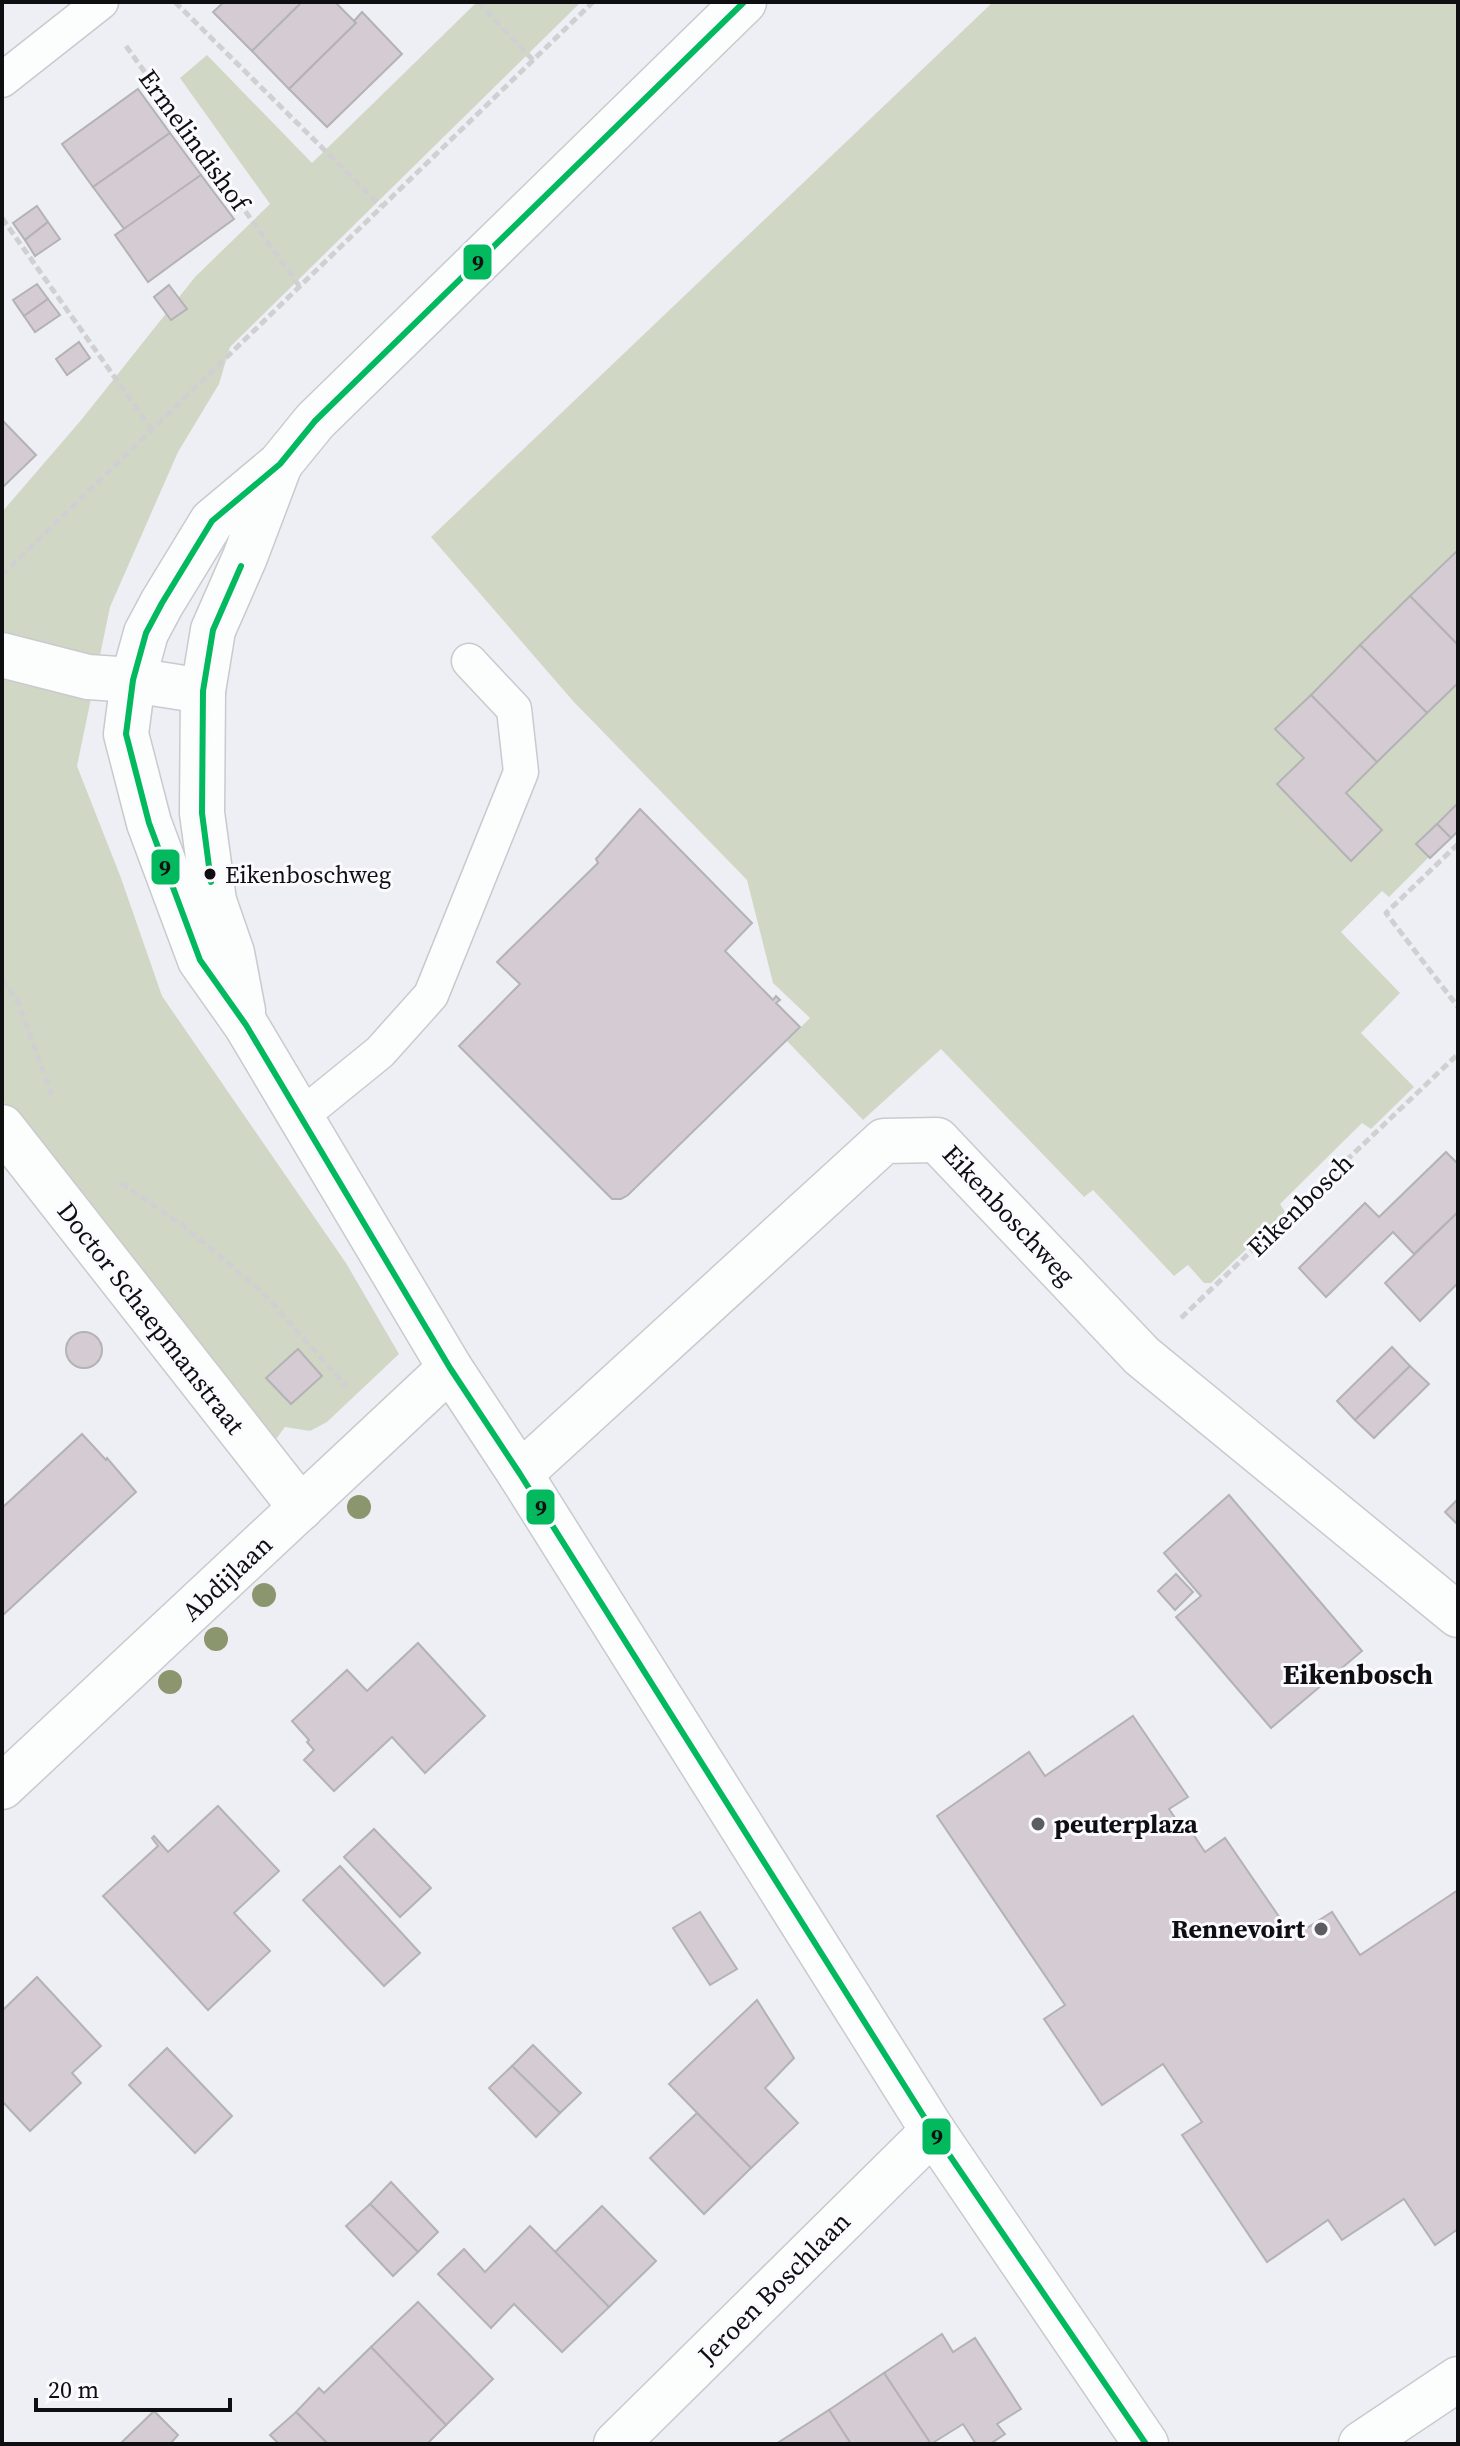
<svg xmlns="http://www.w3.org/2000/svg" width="1460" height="2446" font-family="'Source Serif 4',serif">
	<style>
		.green { fill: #d0d8c5 }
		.building { fill: #d5ccd3; stroke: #b3b2b5; stroke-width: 2 }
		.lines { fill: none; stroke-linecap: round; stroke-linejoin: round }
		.lane-casing { stroke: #c9cace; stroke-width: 37 }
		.street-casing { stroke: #c9cace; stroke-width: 47 }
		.secondary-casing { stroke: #c9cace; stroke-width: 47 }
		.path { stroke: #d0d0d2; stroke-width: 5; stroke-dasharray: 8 4; stroke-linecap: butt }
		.lane { stroke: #fcfdfd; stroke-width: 34 }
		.street { stroke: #fcfdfd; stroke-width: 44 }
		.secondary { stroke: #fcfdfd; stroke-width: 44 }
		.bus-1-casing { stroke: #fbfbff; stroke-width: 12 }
		.bus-1 { stroke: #02b95e; stroke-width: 6 }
		.tree { fill: #8c966e }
		.bus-dot { fill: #0f0f12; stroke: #fbfbff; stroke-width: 3 }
		.poi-dot { fill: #5d5d61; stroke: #fbfbff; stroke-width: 3 }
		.labels { text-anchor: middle; stroke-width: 6; stroke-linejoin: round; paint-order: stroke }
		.bus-label { font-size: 24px; fill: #0f0f12; stroke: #fbfbff; text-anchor: start }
		.street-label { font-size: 26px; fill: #0f0f12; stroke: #fbfbff }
		.poi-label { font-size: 26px; font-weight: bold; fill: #0f0f12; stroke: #fbfbff; text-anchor: start }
		.neighbourhood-label { font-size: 28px; font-weight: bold; fill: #0f0f12; stroke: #fbfbff }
		.line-badge { stroke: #fbfbff; stroke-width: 3 }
		.pale-badge-label { font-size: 22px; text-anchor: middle; font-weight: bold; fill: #111 }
	</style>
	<rect width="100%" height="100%" fill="#eeeff4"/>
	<g class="green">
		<path d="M 477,2 L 581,2 L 230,347 L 219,384 L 178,452 L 110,607 L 77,766 L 121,878 L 162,996 L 346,1263 L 399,1354 L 327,1422 L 310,1431 L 285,1427 L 273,1443 L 2,1100 L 2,512 L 82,419 L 195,277 L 270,204 L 180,78 L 207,55 L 312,163 Z"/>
		<path d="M 993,2 L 1458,2 L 1458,828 L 1389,897 L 1382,891 L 1341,932 L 1400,993 L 1361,1033 L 1414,1087 L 1371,1129 L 1362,1123 L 1280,1204 L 1285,1212 L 1211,1283 L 1204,1283 L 1188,1265 L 1174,1276 L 1093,1190 L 1084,1197 L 941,1049 L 863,1120 L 787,1041 L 810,1018 L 773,983 L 747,880 L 573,701 L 431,537 Z"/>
	</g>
	<g class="building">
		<path d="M 224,2 L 302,2 L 252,51 L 213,12 Z"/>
		<path d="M 302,2 L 335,2 L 356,23 L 289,89 L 252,51 Z"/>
		<path d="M 362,12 L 402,54 L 327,127 L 289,89 L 356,23 L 354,21 Z"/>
		<path d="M 138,89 L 170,133 L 93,187 L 62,144 Z"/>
		<path d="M 170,133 L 201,175 L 125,230 L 93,187 Z"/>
		<path d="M 201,175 L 234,219 L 148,282 L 115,235 Z"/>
		<path d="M 37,206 L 48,222 L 25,240 L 13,223 Z"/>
		<path d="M 48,222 L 60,239 L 35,256 L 25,240 Z"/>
		<path d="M 37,284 L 48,299 L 24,316 L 13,300 Z"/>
		<path d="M 169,285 L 187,309 L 171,320 L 154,297 Z"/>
		<path d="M 48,299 L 60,315 L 35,332 L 24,316 Z"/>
		<path d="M 79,342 L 90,358 L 67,375 L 56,359 Z"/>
		<path d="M 2,420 L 36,455 L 2,488 Z"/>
		<path d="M 1458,550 L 1458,645 L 1410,596 Z"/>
		<path d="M 1410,596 L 1458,645 L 1458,683 L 1427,713 L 1360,645 Z"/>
		<path d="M 1360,645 L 1427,713 L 1377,762 L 1311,695 Z"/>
		<path d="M 1311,695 L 1377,762 L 1346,793 L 1382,830 L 1351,861 L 1277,784 L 1304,758 L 1275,729 Z"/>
		<path d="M 1458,803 L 1458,831 L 1451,838 L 1437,824 Z"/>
		<path d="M 640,809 L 752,923 L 725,951 L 773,1000 L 776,996 L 780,1000 L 776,1003 L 800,1027 L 628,1195 L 621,1199 L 612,1199 L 459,1046 L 520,984 L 497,962 L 598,863 L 596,859 Z"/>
		<path d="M 1437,824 L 1451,838 L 1430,858 L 1416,844 Z"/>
		<path d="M 1446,1152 L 1458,1164 L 1458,1212 L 1414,1254 L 1393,1232 L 1326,1297 L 1299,1268 L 1365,1203 L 1379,1217 Z"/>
		<path d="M 1458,1212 L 1458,1283 L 1420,1321 L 1385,1283 Z"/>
		<circle cx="84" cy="1350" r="18"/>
		<path d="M 1392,1347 L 1410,1366 L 1355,1420 L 1337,1401 Z"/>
		<path d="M 298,1349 L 322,1376 L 291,1404 L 266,1378 Z"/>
		<path d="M 1410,1366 L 1429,1384 L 1374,1438 L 1355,1420 Z"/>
		<path d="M 82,1434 L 106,1460 L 107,1458 L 136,1492 L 2,1616 L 2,1508 Z"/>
		<path d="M 1229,1495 L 1362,1651 L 1271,1728 L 1176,1617 L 1201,1596 L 1164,1553 Z"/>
		<path d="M 1458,1499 L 1458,1525 L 1445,1512 Z"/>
		<path d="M 1176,1574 L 1193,1592 L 1175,1610 L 1158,1591 Z"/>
		<path d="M 418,1643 L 485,1716 L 425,1773 L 392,1737 L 334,1791 L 304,1760 L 314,1750 L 307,1742 L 309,1740 L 292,1721 L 347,1670 L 367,1691 Z"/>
		<path d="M 1133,1716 L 1188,1797 L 1169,1809 L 1186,1834 L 1191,1831 L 1205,1852 L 1225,1838 L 1293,1937 L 1332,1912 L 1360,1955 L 1458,1890 L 1458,2229 L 1435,2245 L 1404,2199 L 1342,2240 L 1328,2220 L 1267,2262 L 1182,2135 L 1202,2122 L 1163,2064 L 1102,2105 L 1044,2019 L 1065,2005 L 937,1816 L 1029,1752 L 1045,1776 Z"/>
		<path d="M 218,1806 L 279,1871 L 234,1913 L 270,1951 L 208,2010 L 103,1896 L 158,1846 L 152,1838 L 154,1836 L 168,1852 Z"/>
		<path d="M 374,1829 L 431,1888 L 400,1917 L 344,1857 Z"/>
		<path d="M 340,1866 L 420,1953 L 384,1986 L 303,1900 Z"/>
		<path d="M 700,1912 L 737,1969 L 710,1985 L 673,1928 Z"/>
		<path d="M 37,1977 L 101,2046 L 72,2073 L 81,2083 L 30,2131 L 2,2101 L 2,2011 Z"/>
		<path d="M 757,2000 L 794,2058 L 765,2088 L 798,2123 L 751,2168 L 669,2084 Z"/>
		<path d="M 533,2045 L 581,2093 L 560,2113 L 512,2066 Z"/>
		<path d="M 167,2048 L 232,2116 L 195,2153 L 129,2085 Z"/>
		<path d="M 512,2066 L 560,2113 L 536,2137 L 489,2088 Z"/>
		<path d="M 697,2113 L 751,2168 L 704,2214 L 650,2158 Z"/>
		<path d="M 391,2182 L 438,2232 L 418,2252 L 370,2204 Z"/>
		<path d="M 370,2204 L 418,2252 L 393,2276 L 346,2226 Z"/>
		<path d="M 602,2206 L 656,2261 L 609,2307 L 555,2252 Z"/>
		<path d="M 530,2226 L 609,2307 L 562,2352 L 514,2304 L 491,2328 L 438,2274 L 464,2249 L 485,2272 Z"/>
		<path d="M 418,2302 L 493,2379 L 446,2425 L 371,2347 Z"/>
		<path d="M 942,2334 L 953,2352 L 975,2338 L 1021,2409 L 997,2424 L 1005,2434 L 990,2444 L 976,2444 L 963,2424 L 931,2444 L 884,2373 Z"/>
		<path d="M 371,2347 L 446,2425 L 427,2444 L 328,2444 L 296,2412 L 319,2388 L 324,2393 Z"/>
		<path d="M 884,2373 L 931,2444 L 851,2444 L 829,2410 Z"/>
		<path d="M 829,2410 L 851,2444 L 776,2444 Z"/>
		<path d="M 154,2411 L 178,2435 L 170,2444 L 120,2444 Z"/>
		<path d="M 296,2412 L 328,2444 L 279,2444 L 270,2435 Z"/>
	</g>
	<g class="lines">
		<g class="lane-casing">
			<g id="lane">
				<path d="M 2,80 L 101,2"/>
				<path d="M 300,1117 L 380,1052 L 431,995 L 521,772 L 514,709 L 469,661"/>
			</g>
		</g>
		<g class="street-casing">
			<g id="street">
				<path d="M 2,655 L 88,677 L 133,680 L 203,691"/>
				<path d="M 2,1127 L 301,1508"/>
				<path d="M 520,1474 L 884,1141 L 937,1140 L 1142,1356 L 1458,1615"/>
				<path d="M 2,1787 L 450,1368"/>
				<path d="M 616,2444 L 933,2131"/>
				<path d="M 1361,2444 L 1458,2379"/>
			</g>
		</g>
		<g class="secondary-casing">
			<g id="secondary">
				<path d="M 744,2 L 315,421 L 280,464 L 212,521 L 162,603 L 146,633 L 133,680 L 126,734 L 149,823 L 200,960 L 246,1025 L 450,1368 L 520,1474 L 933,2131 L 1146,2444"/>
				<path d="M 243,1011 L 232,953 L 214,901 L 202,813 L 203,691 L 213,630 L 245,557 L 279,467"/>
			</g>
		</g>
		<g class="path">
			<path d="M 175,2 L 381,206"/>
			<path d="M 478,2 L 533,60"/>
			<path d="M 126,46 L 300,287"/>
			<path d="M 2,218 L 152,430"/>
			<path d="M 2,575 L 593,2"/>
			<path d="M 1458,844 L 1386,913 L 1458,1007"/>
			<path d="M 2,979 L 18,1002 L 52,1095"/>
			<path d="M 121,1183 L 185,1227 L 262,1292 L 347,1387"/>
			<path d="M 1181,1318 L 1458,1054"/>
		</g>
		<use href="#lane" class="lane"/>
		<use href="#street" class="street"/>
		<use href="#secondary" class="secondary"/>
		<g class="bus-1-casing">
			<g id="bus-1">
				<path d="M 744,2 L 315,421 L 280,464 L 212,521 L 162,603 L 146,633 L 133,680 L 126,734 L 149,823 L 200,960 L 246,1025 L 450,1368 L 520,1474 L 933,2131 L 1146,2444"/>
				<path d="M 211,882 L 202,813 L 203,691 L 213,630 L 241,566"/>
			</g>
		</g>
		<use href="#bus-1" class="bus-1"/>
	</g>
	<g class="tree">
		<circle cx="359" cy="1507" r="12"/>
		<circle cx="264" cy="1595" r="12"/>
		<circle cx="216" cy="1639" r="12"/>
		<circle cx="170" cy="1682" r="12"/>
	</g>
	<circle class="bus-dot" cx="210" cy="874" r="7"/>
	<g class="poi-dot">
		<circle cx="1038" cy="1824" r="8"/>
		<circle cx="1321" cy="1929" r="8"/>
	</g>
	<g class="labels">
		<g class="bus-label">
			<text x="225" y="883">Eikenboschweg</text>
		</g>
		<g class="street-label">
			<text transform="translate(194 140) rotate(54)" y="9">Ermelindishof</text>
			<text transform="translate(1300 1205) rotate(-44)" y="9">Eikenbosch</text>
			<text transform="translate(1009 1215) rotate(47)" y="9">Eikenboschweg</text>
			<text transform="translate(151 1318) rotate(52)" y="9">Doctor Schaepmanstraat</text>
			<text transform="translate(227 1578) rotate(-43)" y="9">Abdijlaan</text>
			<text transform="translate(774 2288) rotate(-45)" y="9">Jeroen Boschlaan</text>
		</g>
		<g class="poi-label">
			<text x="1054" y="1833">peuterplaza</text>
			<text x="1305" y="1938" text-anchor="end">Rennevoirt</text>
		</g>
		<g class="neighbourhood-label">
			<text x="1358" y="1684">Eikenbosch</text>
		</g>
	</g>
	<g class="line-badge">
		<rect x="462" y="243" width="31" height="38" rx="8" fill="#02b95e"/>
		<rect x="150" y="848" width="31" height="38" rx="8" fill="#02b95e"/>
		<rect x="525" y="1488" width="31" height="38" rx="8" fill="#02b95e"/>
		<rect x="921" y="2117" width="31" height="39" rx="8" fill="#02b95e"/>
	</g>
	<g class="pale-badge-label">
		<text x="478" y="270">9</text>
		<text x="165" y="875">9</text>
		<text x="541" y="1515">9</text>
		<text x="937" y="2144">9</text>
	</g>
	<rect width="1460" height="2446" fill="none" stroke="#0f0f12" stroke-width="8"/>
	<path d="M36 2398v12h194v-12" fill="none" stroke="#0f0f12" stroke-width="4"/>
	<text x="48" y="2398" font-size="24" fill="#0f0f12" stroke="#fbfbff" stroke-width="6" paint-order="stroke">20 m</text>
</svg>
